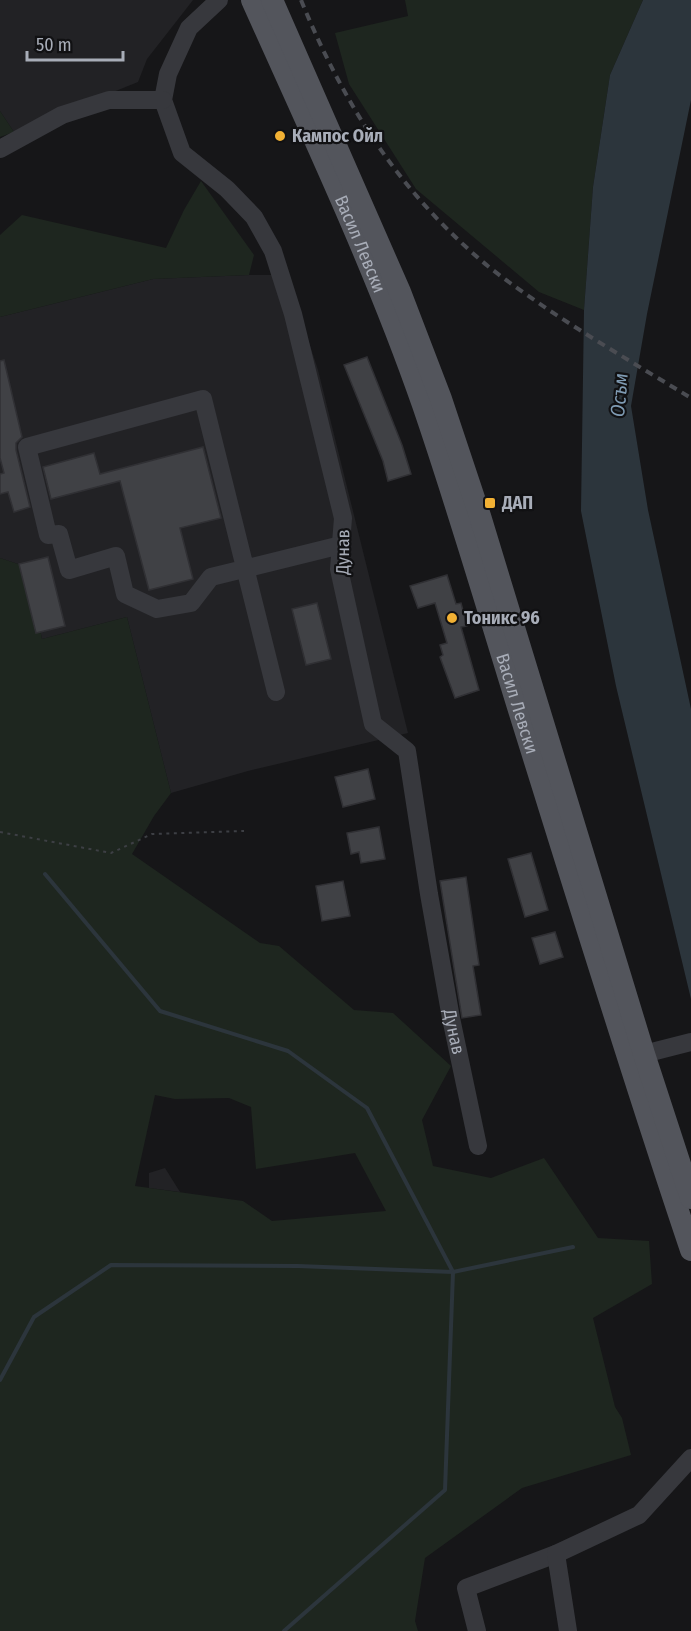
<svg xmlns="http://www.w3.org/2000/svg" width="691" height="1631" font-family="'Fira Sans Condensed',sans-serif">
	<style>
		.built { fill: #222225 }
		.green { fill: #1e261f; fill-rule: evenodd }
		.water { fill: #2c353c }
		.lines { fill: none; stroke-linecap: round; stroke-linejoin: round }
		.stream { stroke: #2c353c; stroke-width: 4 }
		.building { fill: #404145; stroke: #303034; stroke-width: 1.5 }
		.path { stroke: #3d3f44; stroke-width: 2; stroke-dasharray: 3 4.5; stroke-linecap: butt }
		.minor { stroke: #37383d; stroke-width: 18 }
		.major { stroke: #53555c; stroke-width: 22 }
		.rail { stroke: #4a4c52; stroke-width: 4; stroke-dasharray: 8 6; stroke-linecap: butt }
		.poi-dot { fill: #f2b134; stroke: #111113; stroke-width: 2 }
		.labels { text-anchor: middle; stroke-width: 4.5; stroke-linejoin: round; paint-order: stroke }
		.poi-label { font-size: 18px; font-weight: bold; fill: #a8adb8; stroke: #111113; text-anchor: start }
		.street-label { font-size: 18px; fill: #a8adb8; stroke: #111113 }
		.water-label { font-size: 20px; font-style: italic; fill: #7f9bb3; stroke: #111113 }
	</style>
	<rect width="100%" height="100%" fill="#161618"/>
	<g class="built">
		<path d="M 0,0 L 193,0 L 147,59 L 138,82 L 14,132 L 0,111 Z"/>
		<path d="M 249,275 L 287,275 L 318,370 L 408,733 L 248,771 L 171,793 L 127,617 L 42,639 L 27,567 L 0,558 L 0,317 L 153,279 Z"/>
		<path d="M 165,1168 L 180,1192 L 149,1188 L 149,1173 Z"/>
	</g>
	<g class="green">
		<path d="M 405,0 L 643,0 L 610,75 L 593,187 L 584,310 L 539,292 L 416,189 L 349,84 L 335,33 L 408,16 Z"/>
		<path d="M 0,111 L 14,132 L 0,137 Z"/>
		<path d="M 201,181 L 254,255 L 249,275 L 153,279 L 0,317 L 0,235 L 22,215 L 166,248 L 184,210 Z"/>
		<path d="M 0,558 L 27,567 L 42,639 L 127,617 L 171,793 L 154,816 L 132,854 L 260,943 L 279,946 L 354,1010 L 393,1013 L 451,1066 L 422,1120 L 433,1166 L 491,1178 L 544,1158 L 598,1238 L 649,1241 L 652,1284 L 593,1318 L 615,1407 L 622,1418 L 631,1455 L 522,1488 L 425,1558 L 415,1621 L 418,1631 L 0,1631 ZM 155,1095 L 175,1099 L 229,1098 L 251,1107 L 256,1169 L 355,1153 L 386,1211 L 272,1221 L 243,1201 L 135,1186 Z"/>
	</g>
	<path class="water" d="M 643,0 L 691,0 L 691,100 L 647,314 L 631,406 L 648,510 L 691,709 L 691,999 L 616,686 L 581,511 L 584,310 L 593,187 L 610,75 Z"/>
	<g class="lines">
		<g class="stream">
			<path d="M 0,1380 L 34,1317 L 111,1265 L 298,1266 L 453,1272 L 367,1108 L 288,1051 L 160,1011 L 45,874"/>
			<path d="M 284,1631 L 445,1490 L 453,1272 L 573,1247"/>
		</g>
	</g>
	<g class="building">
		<path d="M 367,357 L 402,445 L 411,474 L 388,481 L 383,461 L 344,365 Z"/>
		<path d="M 4,360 L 22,437 L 16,443 L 16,450 L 30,507 L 14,512 L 8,492 L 0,494 L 0,474 L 4,473 L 0,458 L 0,361 Z"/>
		<path d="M 203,447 L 221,518 L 180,528 L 193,579 L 149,590 L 120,481 L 51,499 L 43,467 L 94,453 L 100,474 Z"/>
		<path d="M 48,557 L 65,626 L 36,633 L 19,564 Z"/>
		<path d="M 447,575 L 456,604 L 461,603 L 467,626 L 461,627 L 479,690 L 455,698 L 440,657 L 443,655 L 440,645 L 447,643 L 435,603 L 418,608 L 410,586 Z"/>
		<path d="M 317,603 L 331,659 L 306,665 L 292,609 Z"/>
		<path d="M 368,769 L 375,799 L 343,807 L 335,777 Z"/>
		<path d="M 379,827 L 385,859 L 361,863 L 359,852 L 351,854 L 347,833 Z"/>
		<path d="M 531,853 L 548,910 L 525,917 L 508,859 Z"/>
		<path d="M 466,877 L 479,965 L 473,966 L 481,1015 L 462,1018 L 440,881 Z"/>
		<path d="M 343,881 L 350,916 L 322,921 L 316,886 Z"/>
		<path d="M 555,932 L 563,957 L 540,964 L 532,938 Z"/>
	</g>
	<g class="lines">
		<path class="path" d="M 0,832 L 111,853 L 152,834 L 244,831"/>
		<g class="minor">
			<path id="s1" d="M 219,0 L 189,28 L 168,74 L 163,100 L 182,153 L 227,189 L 254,217 L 273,251 L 293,314 L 343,518 L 339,569 L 373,724 L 407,751 L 429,894 L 451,1018 L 478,1146"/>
			<path d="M 0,149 L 62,115 L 109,100 L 163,100"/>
			<path d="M 276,692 L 203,399 L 27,447 L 48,535 L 59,534 L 69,570 L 116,556 L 125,594 L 157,609 L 191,603 L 211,577 L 341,545"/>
			<path d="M 632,1057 L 691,1042"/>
			<path d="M 477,1631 L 466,1588 L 556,1554"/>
			<path d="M 568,1631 L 556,1554 L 639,1515 L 691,1458"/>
		</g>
		<g class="major">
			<path id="s2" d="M 252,0 C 312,134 375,267 423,405 C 459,510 490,617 523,723 C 578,899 632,1075 691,1250"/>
			<path d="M 272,0 L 400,292 L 441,399 L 480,516 L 644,1054 L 691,1198"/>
		</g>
		<path class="rail" d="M 301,0 C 342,100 394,184 476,256 C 495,273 516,287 537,302 C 587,336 640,367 691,398"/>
	</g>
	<g class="poi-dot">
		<circle cx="280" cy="136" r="6"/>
		<rect x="484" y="497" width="12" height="12" rx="3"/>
		<circle cx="452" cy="618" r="6"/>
	</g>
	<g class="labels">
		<g class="poi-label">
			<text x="292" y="142">Кампос Ойл</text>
			<text x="502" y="509">ДАП</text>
			<text x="464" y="624">Тоникс 96</text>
		</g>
		<g class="street-label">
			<text dy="6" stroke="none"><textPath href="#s2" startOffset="267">Васил Левски</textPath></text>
			<text transform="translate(343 552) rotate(-89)" y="6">Дунав</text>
			<text dy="6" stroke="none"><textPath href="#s2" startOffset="753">Васил Левски</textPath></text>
			<text dy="6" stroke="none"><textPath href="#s1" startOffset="1124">Дунав</textPath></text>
		</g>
		<g class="water-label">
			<text transform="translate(619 395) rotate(-85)" y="7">Осъм</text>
		</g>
	</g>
	<path d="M27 51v9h96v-9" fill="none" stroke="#a8adb8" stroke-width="3"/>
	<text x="36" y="51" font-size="18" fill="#a8adb8" stroke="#111113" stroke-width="4.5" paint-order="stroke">50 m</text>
</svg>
